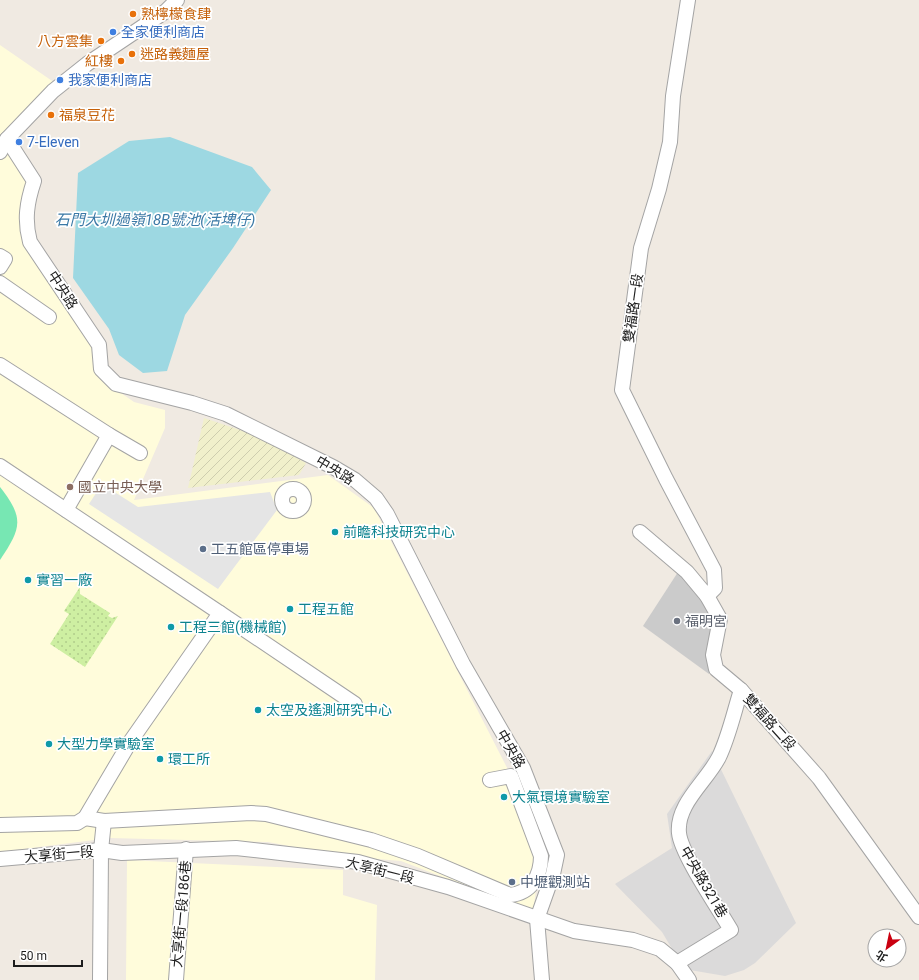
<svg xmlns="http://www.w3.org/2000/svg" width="919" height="980" font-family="Roboto,'Noto Sans TC',sans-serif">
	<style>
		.residential { fill: #dbdada }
		.education { fill: #fffcdb }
		.religious { fill: #cbcbcb }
		.farmland { fill: url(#farmland-furrows) }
		.grass { fill: url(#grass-dots) }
		.pitch { fill: #77e7b3 }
		.parking { fill: #e5e5e5 }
		.water { fill: #9dd8e2 }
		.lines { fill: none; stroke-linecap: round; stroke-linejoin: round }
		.minor-casing { stroke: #a4a4a4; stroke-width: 16 }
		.minor { stroke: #fff; stroke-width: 14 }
		.food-dot { fill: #e8710a; stroke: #fff; stroke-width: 1.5 }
		.shop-dot { fill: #3f7fe0; stroke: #fff; stroke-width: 1.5 }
		.education-dot { fill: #8d6e63; stroke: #fff; stroke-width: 1.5 }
		.culture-dot { fill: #0f9aa8; stroke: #fff; stroke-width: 1.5 }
		.service-dot { fill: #5c6f8a; stroke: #fff; stroke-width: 1.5 }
		.worship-dot { fill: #6b7280; stroke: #fff; stroke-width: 1.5 }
		.labels { text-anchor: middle; stroke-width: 3.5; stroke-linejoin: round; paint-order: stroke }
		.food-label { font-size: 14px; fill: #c56008; stroke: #fff; text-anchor: start }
		.shop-label { font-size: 14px; fill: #366cbe; stroke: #fff; text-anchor: start }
		.street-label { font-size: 14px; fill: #1d1d1d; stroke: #fff }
		.education-label { font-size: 14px; fill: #785e54; stroke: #fff; text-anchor: start }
		.culture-label { font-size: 14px; fill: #0d838f; stroke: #fff; text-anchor: start }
		.service-label { font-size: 14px; fill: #4e5e75; stroke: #fff; text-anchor: start }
		.worship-label { font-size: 14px; fill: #5b616d; stroke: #fff; text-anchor: start }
		.water-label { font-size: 15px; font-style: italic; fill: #3b79a6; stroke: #fff }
	</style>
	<defs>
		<pattern id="farmland-furrows" width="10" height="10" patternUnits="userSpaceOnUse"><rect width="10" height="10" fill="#f1f0cb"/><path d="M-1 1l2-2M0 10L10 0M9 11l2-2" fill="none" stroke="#cecdae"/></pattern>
		<pattern id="grass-dots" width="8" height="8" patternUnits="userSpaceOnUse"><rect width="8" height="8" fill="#ceefa2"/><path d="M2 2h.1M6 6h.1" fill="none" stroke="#b0cc8b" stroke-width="1.8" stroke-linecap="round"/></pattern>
	</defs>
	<rect width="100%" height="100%" fill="#f0eae2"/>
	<path class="residential" d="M 712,751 L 796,923 L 755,963 L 744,970 L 725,976 L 684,969 L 662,932 L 615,884 L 672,848 L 667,814 Z"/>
	<g class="education">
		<path d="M 0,45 L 58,85 L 2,142 L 30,172 L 22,237 L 80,321 L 108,384 L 134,402 L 165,410 L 165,428 L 134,500 L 328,475 L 374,508 L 543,838 L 533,912 L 401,861 L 342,856 L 268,842 L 110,838 L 0,852 Z"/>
		<path d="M 127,860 L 343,870 L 343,895 L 377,905 L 375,980 L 126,980 Z"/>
	</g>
	<path class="religious" d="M 678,572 L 697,594 L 713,620 L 709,674 L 643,626 Z"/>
	<path class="farmland" d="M 204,418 L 255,435 L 306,463 L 299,475 L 188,488 Z"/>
	<path class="grass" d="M 80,587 L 80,594 L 110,613 L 108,616 L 112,618 L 118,616 L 85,667 L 50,644 L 69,614 L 64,611 Z"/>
	<path class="pitch" d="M 0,487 C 25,519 21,528 0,560 Z"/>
	<path class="parking" d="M 102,484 L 138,507 L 270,492 L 277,510 L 218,589 L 89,504 Z"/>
	<path class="water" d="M 170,137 L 252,167 L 271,190 L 233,248 L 185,315 L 167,371 L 143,373 L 119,355 L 109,329 L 73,278 L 78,173 L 129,141 Z"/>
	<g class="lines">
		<g class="minor-casing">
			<g id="minor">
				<path d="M 688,0 L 673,96 L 670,142 L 659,189 L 641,248 L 622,390 L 666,479 L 714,570 L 715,588 L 707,596"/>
				<path d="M 7,139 L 34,181 C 27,202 24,220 30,242 L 99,345 L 101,369 L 116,384 L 192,403 L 226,414 L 333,467 L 355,480 L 376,498 L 387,514 L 463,664 L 523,768 L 557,855 L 553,874 L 537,919 L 542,980"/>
				<path d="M 0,152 L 7,139 L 53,91 L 87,64 L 166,11 L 177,0"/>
				<path d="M 0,256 L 5,259 L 0,267"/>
				<path d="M 0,283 L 49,317"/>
				<path d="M 0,365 L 109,435"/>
				<path d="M 0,466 L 220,613 L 130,742 L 85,818 L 77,823 L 0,825"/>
				<circle cx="293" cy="500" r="11"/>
				<path d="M 66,510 L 109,435 L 140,453"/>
				<path d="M 640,532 L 687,572 L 707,596 L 720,619 L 713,655 L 716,669 L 741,690 L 819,778 L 919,917"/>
				<path d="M 220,613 L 355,704"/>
				<path d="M 85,818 L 104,821 L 251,813 L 266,814 L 371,840 L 418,856 L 510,895 C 531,893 541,876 541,856 L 511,776 L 490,780"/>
				<path d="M 0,859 L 101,850 L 122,853 L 236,848 L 358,862 L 448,887 L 574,931 L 633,940 L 660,949 L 677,963 L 689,980"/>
				<path d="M 677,963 L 731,930 C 719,909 681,854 679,833 C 676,804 707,781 719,757 C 729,736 734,712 741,690"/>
				<path d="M 100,980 L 101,850 L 104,821"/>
				<path d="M 176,980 L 186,849"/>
			</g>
		</g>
		<use href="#minor" class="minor"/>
	</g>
	<g class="food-dot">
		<circle cx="133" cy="14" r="4"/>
		<circle cx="101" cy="41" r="4"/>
		<circle cx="132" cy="54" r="4"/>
		<circle cx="121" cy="61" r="4"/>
		<circle cx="51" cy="115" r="4"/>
	</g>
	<g class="shop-dot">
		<circle cx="113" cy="32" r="4"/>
		<circle cx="60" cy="80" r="4"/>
		<circle cx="19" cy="142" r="4"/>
	</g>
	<circle class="education-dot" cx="70" cy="487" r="4"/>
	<g class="culture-dot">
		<circle cx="335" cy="532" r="4"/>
		<circle cx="28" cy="580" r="4"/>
		<circle cx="290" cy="609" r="4"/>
		<circle cx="171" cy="627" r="4"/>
		<circle cx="258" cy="710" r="4"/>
		<circle cx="49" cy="744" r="4"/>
		<circle cx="160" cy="759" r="4"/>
		<circle cx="504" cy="797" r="4"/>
	</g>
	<g class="service-dot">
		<circle cx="203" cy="549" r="4"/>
		<circle cx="512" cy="882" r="4"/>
	</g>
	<circle class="worship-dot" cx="677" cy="621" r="4"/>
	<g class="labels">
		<g class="food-label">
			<text x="141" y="19">熟檸檬食肆</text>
			<text x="93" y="46" text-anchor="end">八方雲集</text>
			<text x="140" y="59">迷路義麵屋</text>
			<text x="113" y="66" text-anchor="end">紅樓</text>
			<text x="59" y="120">福泉豆花</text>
		</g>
		<g class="shop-label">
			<text x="121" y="37">全家便利商店</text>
			<text x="68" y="85">我家便利商店</text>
			<text x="27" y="147">7-Eleven</text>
		</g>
		<g class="street-label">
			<text transform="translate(63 290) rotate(57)" y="5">中央路</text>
			<text transform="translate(633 308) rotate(-82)" y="5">雙福路一段</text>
			<text transform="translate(335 470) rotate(31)" y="5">中央路</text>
			<text transform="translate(770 722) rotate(48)" y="5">雙福路二段</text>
			<text transform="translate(511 749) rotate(60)" y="5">中央路</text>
			<text transform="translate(59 854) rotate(-5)" y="5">大享街一段</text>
			<text transform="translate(380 870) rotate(14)" y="5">大享街一段</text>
			<text transform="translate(704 882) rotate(60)" y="5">中央路321巷</text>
			<text transform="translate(181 914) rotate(-85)" y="5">大享街一段186巷</text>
		</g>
		<g class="education-label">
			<text x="78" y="492">國立中央大學</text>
		</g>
		<g class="culture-label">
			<text x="343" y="537">前瞻科技研究中心</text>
			<text x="36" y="585">實習一廠</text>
			<text x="298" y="614">工程五館</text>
			<text x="179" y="632">工程三館(機械館)</text>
			<text x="266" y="715">太空及遙測研究中心</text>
			<text x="57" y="749">大型力學實驗室</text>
			<text x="168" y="764">環工所</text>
			<text x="512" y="802">大氣環境實驗室</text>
		</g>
		<g class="service-label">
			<text x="211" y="554">工五館區停車場</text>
			<text x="520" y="887">中壢觀測站</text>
		</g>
		<g class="worship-label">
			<text x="685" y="626">福明宮</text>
		</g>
		<g class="water-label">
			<text x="155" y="225">石門大圳過嶺18B號池(活埤仔)</text>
		</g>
	</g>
	<g transform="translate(887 948) rotate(213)"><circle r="19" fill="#ffffff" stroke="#a5a5a5"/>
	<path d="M0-3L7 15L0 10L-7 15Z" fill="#ca0010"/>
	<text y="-6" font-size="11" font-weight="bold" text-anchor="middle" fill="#1d1d1d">北</text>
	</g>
	<path d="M14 960v6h68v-6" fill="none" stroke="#1d1d1d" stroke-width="2"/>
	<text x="20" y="960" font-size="12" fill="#1d1d1d" stroke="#ffffff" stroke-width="3" paint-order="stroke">50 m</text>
</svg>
